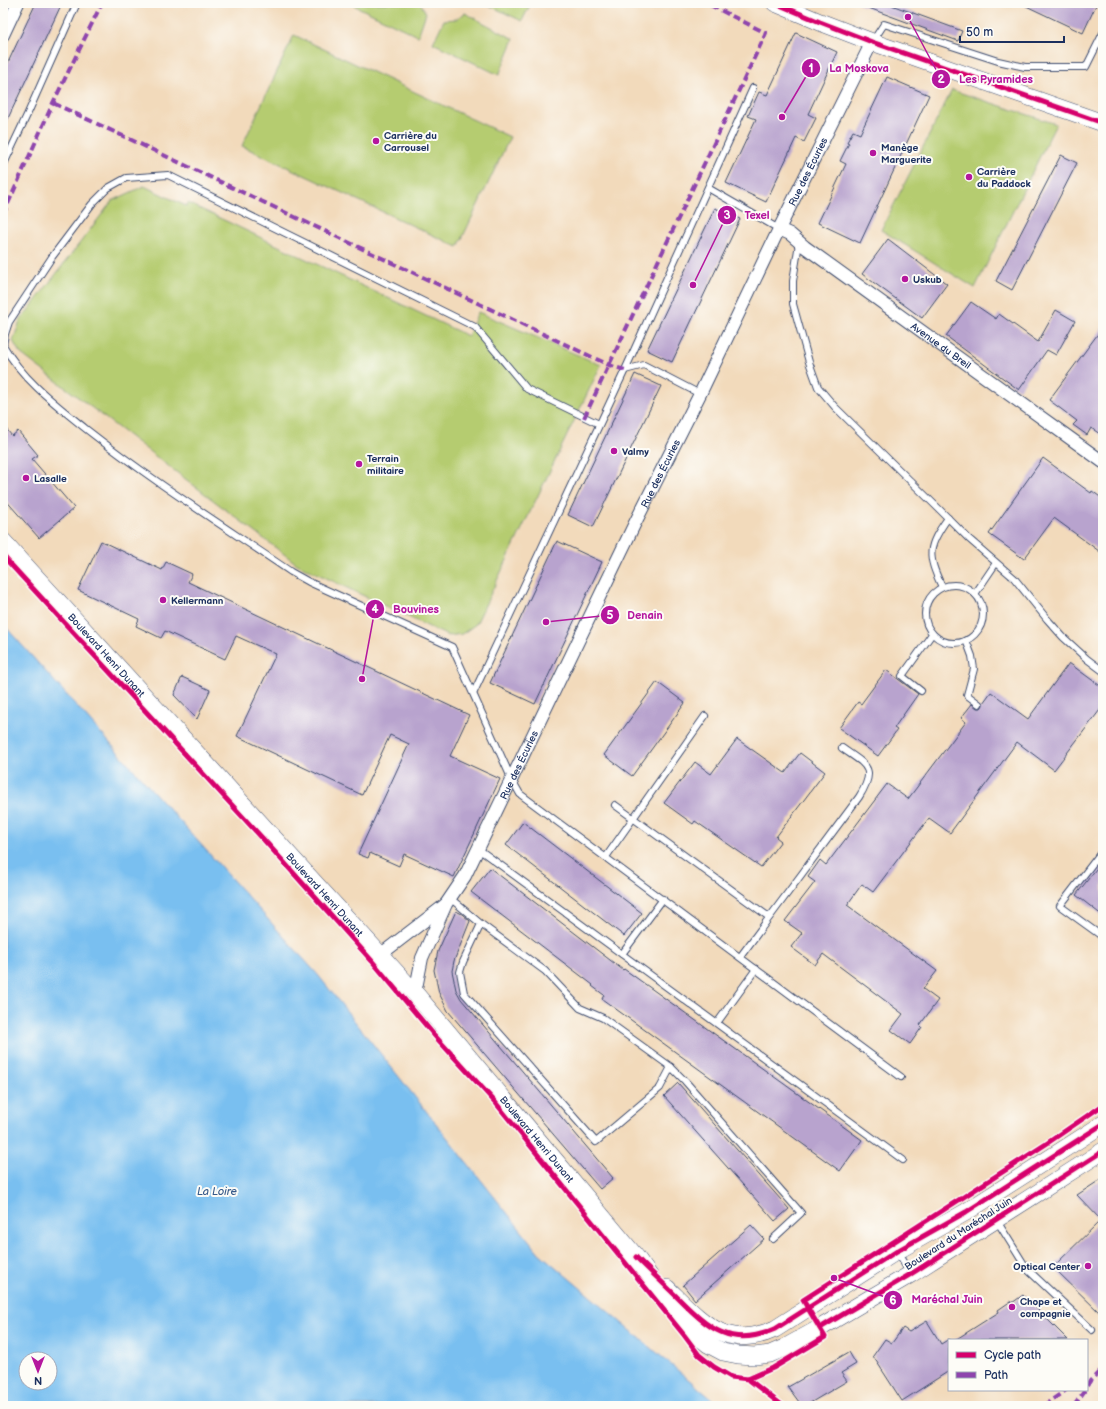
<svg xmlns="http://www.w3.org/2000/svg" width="1106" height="1409" font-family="'Balsamiq Sans',sans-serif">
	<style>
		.green { fill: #b5cc70; stroke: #687e67 }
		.water { fill: #79bff0; stroke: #4a77a7; fill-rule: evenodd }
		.building { fill: #b8a3ce }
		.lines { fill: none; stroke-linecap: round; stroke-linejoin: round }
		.lane-casing { stroke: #3b496c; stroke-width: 8 }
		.street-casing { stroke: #3b496c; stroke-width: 14 }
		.secondary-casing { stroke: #3b496c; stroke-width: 18 }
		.lane { stroke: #fff; stroke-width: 6 }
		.street { stroke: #fff; stroke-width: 12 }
		.secondary { stroke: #fff; stroke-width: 17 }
		.quiet { stroke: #8e44ad; stroke-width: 4; stroke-dasharray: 8 4; stroke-linecap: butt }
		.cycleway-casing { stroke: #fdfcf7; stroke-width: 8 }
		.cycleway { stroke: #d6006c; stroke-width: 5 }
		.poi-dot { fill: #b5179e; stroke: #fdfcf7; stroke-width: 1.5 }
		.labels { text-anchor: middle; stroke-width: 4; stroke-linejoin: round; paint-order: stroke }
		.poi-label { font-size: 10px; font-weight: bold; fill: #1b2f5e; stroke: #fdfcf7; text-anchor: start }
		.street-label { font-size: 10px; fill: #1b2f5e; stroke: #fdfcf7 }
		.water-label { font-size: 11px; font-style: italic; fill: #375a8a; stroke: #fdfcf7 }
		.leader { fill: none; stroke: #b5179e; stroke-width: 1.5 }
		.callout-dot { fill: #b5179e; stroke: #fdfcf7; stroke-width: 1.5 }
		.mark-label { font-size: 12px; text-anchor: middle; font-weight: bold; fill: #fff }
		.callout-label { font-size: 11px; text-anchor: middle; font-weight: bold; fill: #b5179e; stroke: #fdfcf7; stroke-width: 4; stroke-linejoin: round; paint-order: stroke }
	</style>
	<rect width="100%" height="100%" fill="#fdfcf7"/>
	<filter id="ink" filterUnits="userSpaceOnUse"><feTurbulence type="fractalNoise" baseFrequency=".025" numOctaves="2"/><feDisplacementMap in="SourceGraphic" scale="8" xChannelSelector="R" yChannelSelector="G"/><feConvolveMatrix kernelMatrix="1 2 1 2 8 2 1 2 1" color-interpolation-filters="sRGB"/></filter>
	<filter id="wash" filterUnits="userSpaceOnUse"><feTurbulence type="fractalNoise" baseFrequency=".012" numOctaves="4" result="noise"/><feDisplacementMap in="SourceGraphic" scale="16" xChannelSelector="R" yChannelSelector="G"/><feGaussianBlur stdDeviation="0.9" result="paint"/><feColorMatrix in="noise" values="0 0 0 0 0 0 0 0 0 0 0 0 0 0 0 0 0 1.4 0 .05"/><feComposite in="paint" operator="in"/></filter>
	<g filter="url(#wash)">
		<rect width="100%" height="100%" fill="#f2dabb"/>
		<g class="green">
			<path d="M 349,3 L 420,3 L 426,13 L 418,36 Z"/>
			<path d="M 484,3 L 531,3 L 522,21 Z"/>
			<path d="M 465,13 L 514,39 L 499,75 L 433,43 L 444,20 L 456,19 Z"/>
			<path d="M 294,35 L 510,137 L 458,247 L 242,146 Z"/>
			<path d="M 952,90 L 1056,124 L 975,288 L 881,230 Z"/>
			<path d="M 144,186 L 186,206 L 188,203 L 468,336 L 478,312 L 601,365 L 476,624 L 462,634 L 448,636 L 297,564 L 20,353 L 13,341 L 20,321 L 112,201 Z"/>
		</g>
		<path class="water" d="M 3,624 L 318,975 L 539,1253 L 720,1406 L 3,1406 ZM 26,1359 L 50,1359 L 50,1383 L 26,1383 Z"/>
		<g id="blocks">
			<g class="building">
				<path d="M 36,3 L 62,3 L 3,129 L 3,73 Z"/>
				<path d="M 858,3 L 886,3 L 962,31 L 958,41 L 858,4 Z"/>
				<path d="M 1020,3 L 1097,3 L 1083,33 Z"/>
				<path d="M 796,33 L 837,52 L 808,114 L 816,118 L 804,142 L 796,138 L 766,202 L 726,183 L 756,119 L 748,116 L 759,92 L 767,95 Z"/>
				<path d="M 887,77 L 929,95 L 860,243 L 818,223 L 846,164 L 840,161 L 849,143 L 847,142 L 853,131 L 860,134 Z"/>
				<path d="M 1061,155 L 1077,163 L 1012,290 L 996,281 Z"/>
				<path d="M 715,208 L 740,219 L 672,362 L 647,350 Z"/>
				<path d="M 888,239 L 947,284 L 922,318 L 862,274 Z"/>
				<path d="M 971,302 L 996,319 L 999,314 L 1038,342 L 1056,310 L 1075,321 L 1056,355 L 1047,350 L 1019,390 L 946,336 Z"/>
				<path d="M 1103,327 L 1103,436 L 1091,428 L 1087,435 L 1073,425 L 1077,421 L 1049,400 Z"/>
				<path d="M 635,374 L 661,386 L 593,527 L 568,515 Z"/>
				<path d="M 3,425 L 12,436 L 18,431 L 38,455 L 32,459 L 74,508 L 39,538 L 3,497 Z"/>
				<path d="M 1043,458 L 1091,493 L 1092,491 L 1103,499 L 1103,554 L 1054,518 L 1024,559 L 989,534 Z"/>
				<path d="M 101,541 L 162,570 L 166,562 L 192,574 L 188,582 L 469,715 L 450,756 L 500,779 L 454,877 L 404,854 L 399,866 L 370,853 L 368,858 L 358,854 L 409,744 L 390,735 L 362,795 L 237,736 L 276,654 L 236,636 L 225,659 L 165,631 L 161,638 L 136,626 L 139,619 L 78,590 Z"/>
				<path d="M 557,541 L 602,562 L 535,704 L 490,683 Z"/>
				<path d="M 1069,663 L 1103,688 L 1103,706 L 1054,770 L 1017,742 L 950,833 L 929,818 L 873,892 L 862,884 L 847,905 L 937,971 L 923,989 L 938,1000 L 920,1025 L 922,1027 L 910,1044 L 891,1030 L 903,1014 L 823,954 L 815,965 L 791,947 L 802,933 L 785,921 L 815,882 L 808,877 L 820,860 L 826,865 L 887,784 L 908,799 L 966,722 L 961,718 L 972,704 L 977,708 L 981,708 L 983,705 L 983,703 L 991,692 L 1028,719 Z"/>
				<path d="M 886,670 L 918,694 L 894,728 L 897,730 L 878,756 L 839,728 L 858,702 L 861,704 Z"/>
				<path d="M 182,677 L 210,690 L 197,719 L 174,695 Z"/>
				<path d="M 657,682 L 685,703 L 632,776 L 604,755 Z"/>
				<path d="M 737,739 L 785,773 L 800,753 L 825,772 L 776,837 L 781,841 L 761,867 L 695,821 L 693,824 L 664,803 L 695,762 L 711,774 Z"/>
				<path d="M 523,822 L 642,913 L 624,936 L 506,845 Z"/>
				<path d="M 1103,860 L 1103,916 L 1076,895 Z"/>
				<path d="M 490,868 L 623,970 L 624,969 L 862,1140 L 840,1171 L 602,999 L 604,995 L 592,986 L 593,985 L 471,892 Z"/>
				<path d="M 456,911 L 462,914 L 470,921 L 454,961 L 452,971 L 456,990 L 461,999 L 613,1178 L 600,1189 L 448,1011 L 439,993 L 434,970 L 438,951 Z"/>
				<path d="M 678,1083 L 789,1209 L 775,1221 L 664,1096 Z"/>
				<path d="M 1103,1178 L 1103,1316 L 1053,1267 L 1101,1220 L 1077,1195 Z"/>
				<path d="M 751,1225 L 764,1239 L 695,1300 L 683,1285 Z"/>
				<path d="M 1023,1295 L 1068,1340 L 955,1340 L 999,1312 L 998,1310 L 1011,1301 L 1012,1303 Z"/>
				<path d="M 927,1321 L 941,1344 L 949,1339 L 949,1371 L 902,1401 L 873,1356 L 885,1339 L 892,1343 L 903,1328 L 909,1332 Z"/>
				<path d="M 849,1352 L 856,1364 L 841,1373 L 847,1381 L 805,1406 L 802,1406 L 788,1387 Z"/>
			</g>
		</g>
	</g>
	<g filter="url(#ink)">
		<use href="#blocks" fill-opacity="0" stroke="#3b496c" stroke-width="1"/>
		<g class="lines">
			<g class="lane-casing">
				<g id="lane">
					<path d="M 873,41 L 884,24 L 998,61 L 1025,67 L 1086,67 L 1103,33"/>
					<path d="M 3,166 L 28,113 L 77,3"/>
					<path d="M 708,188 L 779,229"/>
					<path d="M 799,243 L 793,281 L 793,304 L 809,362 L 818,387 L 835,407 L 940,510 L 969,539 L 1014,578 L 1047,619 L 1063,637 L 1087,659 L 1103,671"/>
					<path d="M 3,345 C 23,380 55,404 86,429 C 151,480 222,525 291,572 L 309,582 L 452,647 L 512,780 L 520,794 L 901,1077"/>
					<path d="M 3,345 L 5,334 L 9,322 L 52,257 L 92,204 L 108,188 L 126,178 L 168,175 L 475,327 L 527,389 L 599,424"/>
					<path d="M 625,370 L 644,365 L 700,394"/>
					<circle cx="954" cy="614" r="29"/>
					<path d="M 942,587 C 927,555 927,547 948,518"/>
					<path d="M 975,594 L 996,563"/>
					<path d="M 966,640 L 972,656 L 974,669 L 967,695 L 979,704"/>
					<path d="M 921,691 L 902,676 L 932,634"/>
					<path d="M 474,692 L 625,370 L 753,88"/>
					<path d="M 615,805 L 769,917"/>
					<path d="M 477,848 L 903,1160"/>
					<path d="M 1103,850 L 1060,906 L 1103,937"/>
					<path d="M 606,857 L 705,716"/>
					<path d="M 450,898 L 481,924 L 545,971 L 580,1008 L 603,1018 L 671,1067 L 660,1088 L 596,1142 L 464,993 L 460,972 L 463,962 L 481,924"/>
					<path d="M 622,954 L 663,899"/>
					<path d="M 740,957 L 859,797 C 878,767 865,765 842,748"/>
					<path d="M 717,1023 L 756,969"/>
					<path d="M 671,1067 L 685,1081 L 801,1213 L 773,1239"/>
					<path d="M 997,1221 L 1027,1269 L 1092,1330"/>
					<path d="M 897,1252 L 910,1273"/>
				</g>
			</g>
			<g class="street-casing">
				<g id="street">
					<path d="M 3,35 L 18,3"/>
					<path id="s1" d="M 779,229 L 790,234 L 805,247 L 1103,462"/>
					<path d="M 380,955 L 445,905"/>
					<path id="s2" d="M 415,993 L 422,958 L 446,904 L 465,876 L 635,523 L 700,394 L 779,229 L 872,42"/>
				</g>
			</g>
			<g class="secondary-casing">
				<g id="secondary">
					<path d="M 775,3 L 820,22 L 872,42 L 1103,123"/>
					<path id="s3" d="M 3,541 L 415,993 L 636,1257 L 675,1312 L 690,1329 L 708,1344 L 723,1352 L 738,1355 L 755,1356 L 770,1354 L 784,1348 L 820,1328 L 911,1274 L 1103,1151"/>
					<path d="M 667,1288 C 700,1320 725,1352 775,1329 L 897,1251 L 966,1212 L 1103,1124"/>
				</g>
			</g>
			<use href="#lane" class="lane"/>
			<use href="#street" class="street"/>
			<use href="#secondary" class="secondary"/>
			<g class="quiet">
				<path d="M 53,103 L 609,365 L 625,370"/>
				<path d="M 3,215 L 53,103 L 102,3"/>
				<path d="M 584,418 L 766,33 L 706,3"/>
				<path d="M 1087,1386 L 1090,1381 L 1103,1368"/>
				<path d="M 1043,1406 L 1066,1390"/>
				<path d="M 1074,1406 L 1085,1390"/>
			</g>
			<g class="cycleway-casing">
				<g id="cycleway">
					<path d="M 775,3 L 820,22 L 872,42 L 1103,123"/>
					<path d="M 3,556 L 264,840 L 372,961 L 434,1035 L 495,1102 L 684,1335 L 699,1355 L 714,1367 L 731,1377 L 748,1379 L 783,1406"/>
					<path d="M 636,1257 C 650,1271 664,1284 678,1298 C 708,1328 731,1349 775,1329 L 897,1251 L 966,1212 L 1103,1124"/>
					<path d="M 820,1328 L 911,1274 L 1103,1151"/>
					<path d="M 748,1379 L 773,1368 L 825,1337 L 803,1300 L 1046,1144 L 1103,1105"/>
				</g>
			</g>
			<use href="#cycleway" class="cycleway"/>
		</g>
	</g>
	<g class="poi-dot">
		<circle cx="376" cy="141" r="4"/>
		<circle cx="873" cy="153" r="4"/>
		<circle cx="969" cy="177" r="4"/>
		<circle cx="905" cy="279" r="4"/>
		<circle cx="614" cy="451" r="4"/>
		<circle cx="359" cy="464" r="4"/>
		<circle cx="26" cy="478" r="4"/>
		<circle cx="163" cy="600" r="4"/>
		<circle cx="1088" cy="1266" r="4"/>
		<circle cx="1012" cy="1307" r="4"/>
	</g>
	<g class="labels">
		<g class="poi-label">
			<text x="384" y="139">Carrière du<tspan x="384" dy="12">Carrousel</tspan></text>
			<text x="881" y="151">Manège<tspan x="881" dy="12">Marguerite</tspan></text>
			<text x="977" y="175">Carrière<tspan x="977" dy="12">du Paddock</tspan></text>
			<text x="913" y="283">Uskub</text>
			<text x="622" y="455">Valmy</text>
			<text x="367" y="462">Terrain<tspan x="367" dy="12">militaire</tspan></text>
			<text x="34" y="482">Lasalle</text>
			<text x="171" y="604">Kellermann</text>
			<text x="1080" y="1270" text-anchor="end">Optical Center</text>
			<text x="1020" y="1305">Chope et<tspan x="1020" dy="12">compagnie</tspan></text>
		</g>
		<g class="street-label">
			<text dy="4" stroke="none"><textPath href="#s2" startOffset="912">Rue des Écuries</textPath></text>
			<text dy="4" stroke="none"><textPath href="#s1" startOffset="200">Avenue du Breil</textPath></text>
			<text dy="4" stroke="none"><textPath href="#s2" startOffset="576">Rue des Écuries</textPath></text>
			<text dy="4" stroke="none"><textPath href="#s3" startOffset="154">Boulevard Henri Dunant</textPath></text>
			<text dy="4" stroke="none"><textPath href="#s2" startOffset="252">Rue des Écuries</textPath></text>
			<text dy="4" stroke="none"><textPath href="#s3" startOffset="478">Boulevard Henri Dunant</textPath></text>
			<text dy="4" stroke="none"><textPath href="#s3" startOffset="802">Boulevard Henri Dunant</textPath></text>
			<text transform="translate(958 1233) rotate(-33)" y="4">Boulevard du Maréchal Juin</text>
		</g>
		<g class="water-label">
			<text x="217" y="1195">La Loire</text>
		</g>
	</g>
	<path class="leader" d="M782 117L811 68M908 17L941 79M693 285L727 215M362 679L375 609M546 622L610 615M834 1278L893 1300"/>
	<g class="callout-dot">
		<circle cx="782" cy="117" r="4"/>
		<circle cx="908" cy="17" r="4"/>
		<circle cx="693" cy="285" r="4"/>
		<circle cx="362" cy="679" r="4"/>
		<circle cx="546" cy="622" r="4"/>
		<circle cx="834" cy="1278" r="4"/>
		<circle cx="811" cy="68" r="10"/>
		<circle cx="941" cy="79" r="10"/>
		<circle cx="727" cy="215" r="10"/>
		<circle cx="375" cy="609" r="10"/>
		<circle cx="610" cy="615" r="10"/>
		<circle cx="893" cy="1300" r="10"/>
	</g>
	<g class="mark-label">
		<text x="811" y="72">1</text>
		<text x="941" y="83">2</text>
		<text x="727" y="219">3</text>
		<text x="375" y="613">4</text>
		<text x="610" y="619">5</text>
		<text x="893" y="1304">6</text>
	</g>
	<g class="callout-label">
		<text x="859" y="72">La Moskova</text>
		<text x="996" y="83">Les Pyramides</text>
		<text x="757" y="219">Texel</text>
		<text x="416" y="613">Bouvines</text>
		<text x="645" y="619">Denain</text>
		<text x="947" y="1303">Maréchal Juin</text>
	</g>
	<rect width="1106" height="1409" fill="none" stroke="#fdfcf7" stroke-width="16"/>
	<rect x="948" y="1339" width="140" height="52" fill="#fdfcf7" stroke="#a3aaba"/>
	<rect x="956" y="1352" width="20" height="6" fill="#d6006c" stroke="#a3aaba"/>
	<text x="984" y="1359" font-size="12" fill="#1b2f5e">Cycle path</text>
	<rect x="956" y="1372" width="20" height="6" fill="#8e44ad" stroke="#a3aaba"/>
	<text x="984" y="1379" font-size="12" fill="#1b2f5e">Path</text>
	<g transform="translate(38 1371) rotate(180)"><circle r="19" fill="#fdfcf7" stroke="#a3aaba"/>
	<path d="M0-3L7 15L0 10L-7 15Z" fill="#b5179e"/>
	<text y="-6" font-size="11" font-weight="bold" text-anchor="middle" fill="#1b2f5e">N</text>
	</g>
	<path d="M960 36v6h104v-6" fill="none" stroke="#1b2f5e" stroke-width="2"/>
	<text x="966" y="36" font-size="12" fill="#1b2f5e" stroke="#fdfcf7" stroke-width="3" paint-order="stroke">50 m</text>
</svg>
